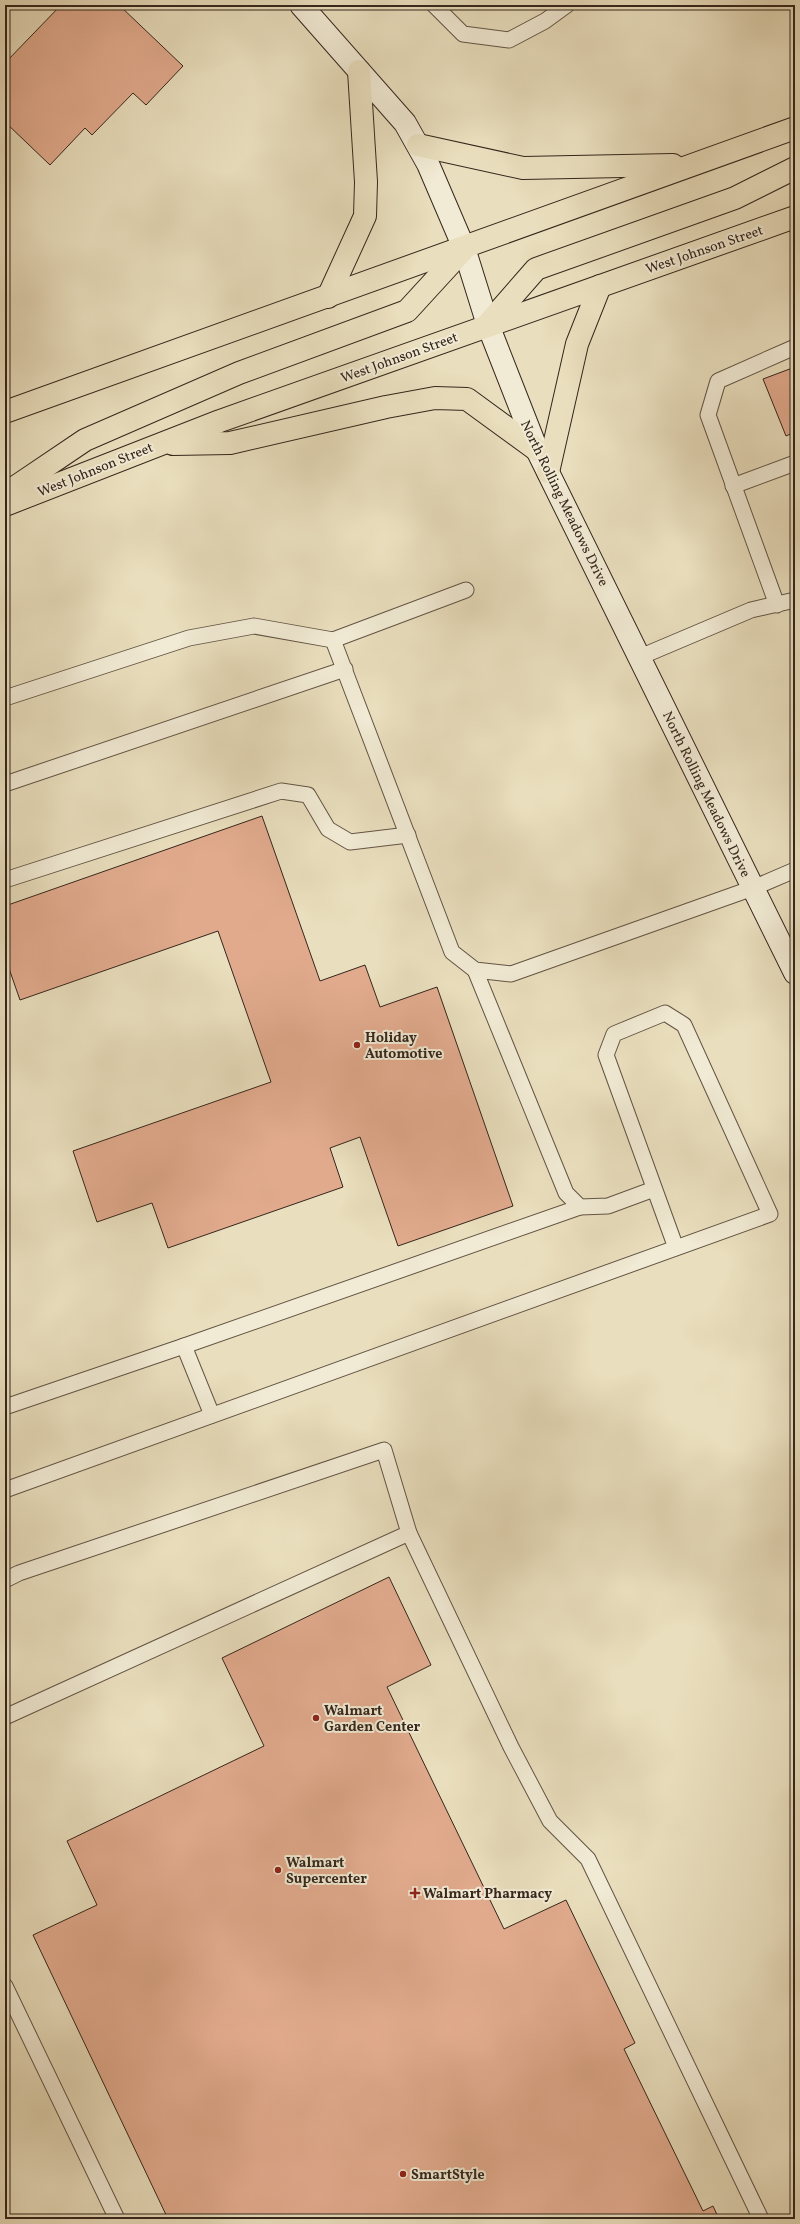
<svg xmlns="http://www.w3.org/2000/svg" width="800" height="2224" font-family="Vollkorn,serif">
	<style>
		.building { fill: #e1aa8d; stroke: #35261c }
		.lines { fill: none; stroke-linecap: round; stroke-linejoin: round }
		.service-casing { stroke: #625444; stroke-width: 17 }
		.secondary-casing { stroke: #35261c; stroke-width: 24 }
		.primary-casing { stroke: #35261c; stroke-width: 24 }
		.service { stroke: #f1ead4; stroke-width: 15 }
		.secondary { stroke: #f1ead4; stroke-width: 22 }
		.primary { stroke: #e9debd; stroke-width: 22 }
		.poi-dot { fill: #8f2418; stroke: #f1ead4; stroke-width: 1.5 }
		.labels { text-anchor: middle; stroke-width: 4; stroke-linejoin: round; paint-order: stroke }
		.street-label { font-size: 14px; fill: #35261c; stroke: #f1ead4 }
		.poi-label { font-size: 14px; font-weight: bold; fill: #35261c; stroke: #f1ead4; text-anchor: start }
	</style>
	<rect width="100%" height="100%" fill="#e9debd"/>
	<filter id="stains"><feTurbulence type="fractalNoise" baseFrequency=".005" numOctaves="4"/><feColorMatrix values="0 0 0 0 .2 0 0 0 0 .09 0 0 0 0 .02 0 0 0 .5 -.17"/></filter>
	<radialGradient id="worn" r=".72"><stop offset=".6" stop-color="#630" stop-opacity="0"/><stop offset="1" stop-color="#630" stop-opacity=".3"/></radialGradient>
	<g class="building">
		<path d="M 61,5 L 119,5 L 183,66 L 146,105 L 133,93 L 92,135 L 85,128 L 50,165 L 5,122 L 5,63 Z"/>
		<path d="M 795,367 L 795,432 L 786,436 L 763,379 Z"/>
		<path d="M 262,816 L 320,981 L 365,965 L 380,1007 L 437,987 L 513,1206 L 398,1246 L 360,1137 L 330,1148 L 343,1187 L 168,1248 L 152,1203 L 97,1222 L 73,1151 L 271,1082 L 218,931 L 20,1000 L 5,957 L 5,906 Z"/>
		<path d="M 389,1577 L 431,1665 L 387,1687 L 504,1929 L 566,1900 L 635,2043 L 624,2049 L 703,2211 L 713,2206 L 719,2219 L 168,2219 L 33,1935 L 97,1905 L 67,1841 L 264,1746 L 222,1658 Z"/>
	</g>
	<g class="lines">
		<g class="service-casing">
			<g id="service">
				<path d="M 434,5 L 463,34 L 509,40 L 545,21 L 567,5"/>
				<path d="M 733,486 L 795,463"/>
				<path d="M 466,590 L 333,640 L 452,952 L 475,970 L 511,974 L 753,888 L 795,870"/>
				<path d="M 777,605 L 708,415 L 718,381 L 795,347"/>
				<path d="M 640,657 L 751,610 L 795,600"/>
				<path d="M 5,698 L 189,638 L 254,626 L 333,640"/>
				<path d="M 5,784 L 345,669"/>
				<path d="M 5,880 L 281,791 L 308,795 L 328,829 L 350,842 L 408,835"/>
				<path d="M 475,970 L 566,1193 L 580,1207 L 608,1206 L 654,1189"/>
				<path d="M 5,1407 L 184,1346"/>
				<path d="M 212,1415 L 184,1346 L 580,1207"/>
				<path d="M 5,1490 L 770,1214 L 684,1025 L 665,1013 L 614,1034 L 606,1055 L 676,1248"/>
				<path d="M 5,1580 L 19,1573 L 384,1450 L 409,1533 L 511,1747 L 550,1821 L 588,1859 L 761,2219"/>
				<path d="M 5,1717 L 409,1533"/>
				<path d="M 5,1986 L 117,2219"/>
			</g>
		</g>
		<g class="secondary-casing">
			<path id="secondary" d="M 301,5 L 405,123 L 428,164 L 464,248 L 488,325 L 537,450 L 795,973"/>
		</g>
		<g class="primary-casing">
			<g id="primary">
				<path d="M 418,145 L 523,168 L 673,165"/>
				<path d="M 328,297 L 365,216 L 366,182 L 359,71"/>
				<path d="M 488,324 L 536,269 L 735,198 L 795,168"/>
				<path d="M 5,412 L 795,128"/>
				<path d="M 173,444 L 230,443 L 386,407 L 435,398 L 467,399 L 537,450"/>
				<path d="M 548,472 L 577,344 L 600,286"/>
				<path d="M 5,494 L 85,440 L 239,373 L 407,311 L 462,251"/>
				<path d="M 5,505 L 220,421 L 795,217"/>
			</g>
		</g>
		<use href="#service" class="service"/>
		<use href="#secondary" class="secondary"/>
		<use href="#primary" class="primary"/>
	</g>
	<g class="poi-dot">
		<circle cx="357" cy="1045" r="4"/>
		<circle cx="316" cy="1718" r="4"/>
		<circle cx="278" cy="1870" r="4"/>
		<path d="M413 1887h4v4h4v4h-4v4h-4v-4h-4v-4h4z"/>
		<circle cx="403" cy="2174" r="4"/>
	</g>
	<g class="labels">
		<g class="street-label">
			<text transform="translate(704 249) rotate(-19)" y="5">West Johnson Street</text>
			<text transform="translate(399 357) rotate(-20)" y="5">West Johnson Street</text>
			<text transform="translate(95 469) rotate(-22)" y="5">West Johnson Street</text>
			<text transform="translate(565 503) rotate(64)" y="5">North Rolling Meadows Drive</text>
			<text transform="translate(707 794) rotate(64)" y="5">North Rolling Meadows Drive</text>
		</g>
		<g class="poi-label">
			<text x="365" y="1042">Holiday<tspan x="365" dy="16">Automotive</tspan></text>
			<text x="324" y="1715">Walmart<tspan x="324" dy="16">Garden Center</tspan></text>
			<text x="286" y="1867">Walmart<tspan x="286" dy="16">Supercenter</tspan></text>
			<text x="423" y="1898">Walmart Pharmacy</text>
			<text x="411" y="2179">SmartStyle</text>
		</g>
	</g>
	<rect width="800" height="2224" fill="none" stroke="#e9debd" stroke-width="20"/>
	<rect x="6" y="6" width="788" height="2212" fill="none" stroke="#35261c" stroke-width="2"/>
	<rect x="10" y="10" width="780" height="2204" fill="none" stroke="#35261c"/>
	<rect width="100%" height="100%" filter="url(#stains)"/>
	<rect width="100%" height="100%" fill="url(#worn)"/>
</svg>
